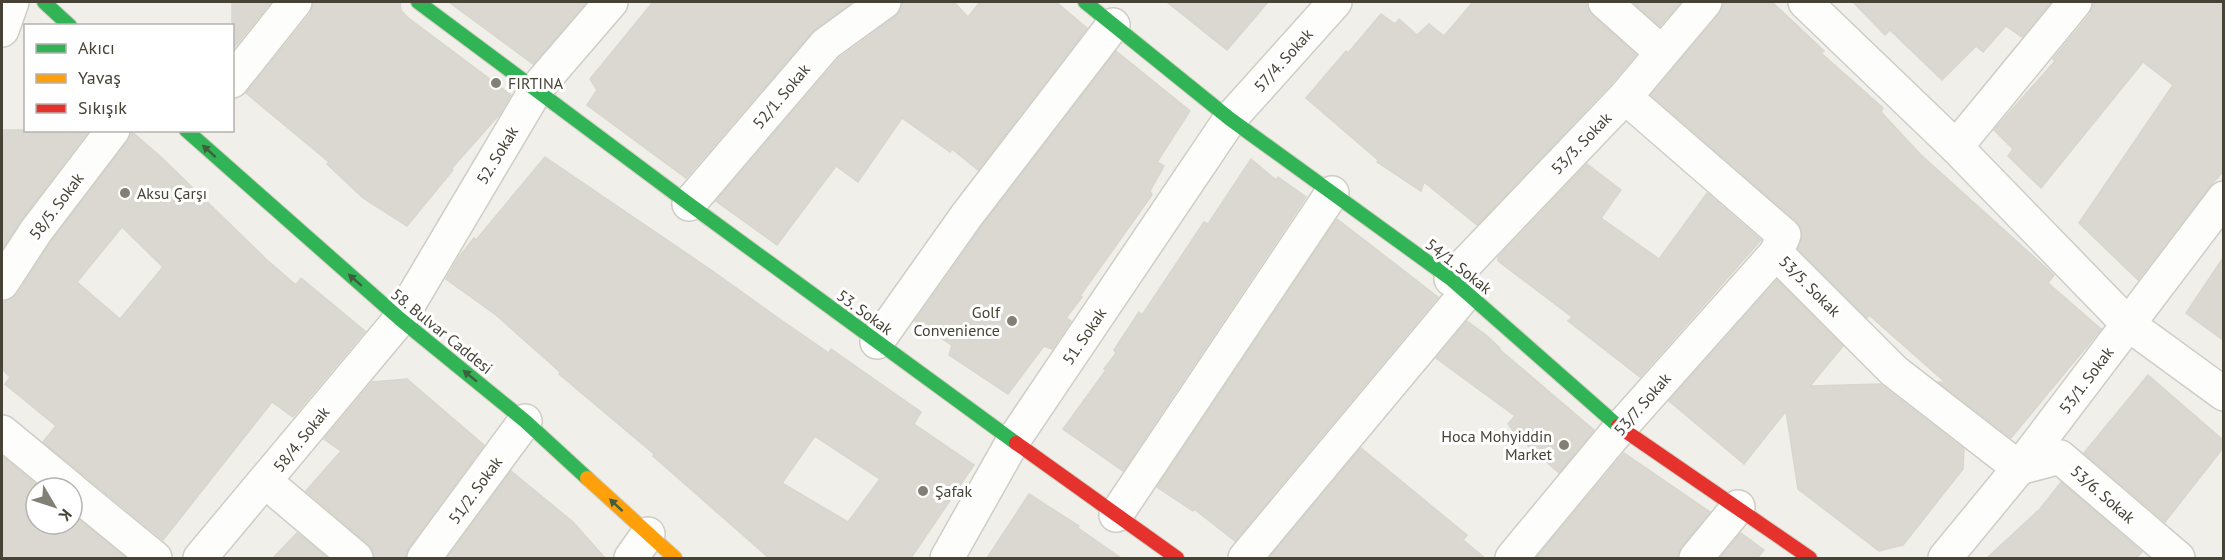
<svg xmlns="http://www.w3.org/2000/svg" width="2225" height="560" font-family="'PT Sans',sans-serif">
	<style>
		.building { fill: #dad8d1; stroke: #d8d6cf; stroke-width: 1.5; fill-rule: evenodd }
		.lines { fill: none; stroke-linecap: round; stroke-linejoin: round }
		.street-casing { stroke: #cecdc6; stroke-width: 36 }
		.fast-casing { stroke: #d0cec0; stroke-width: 16 }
		.slow-casing { stroke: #d0cec0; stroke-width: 16 }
		.jam-casing { stroke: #d0cec0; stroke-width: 16 }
		.street { stroke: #fdfdfc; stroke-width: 33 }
		.fast { stroke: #30b455; stroke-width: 14 }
		.slow { stroke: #ff9f0a; stroke-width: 14 }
		.jam { stroke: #e5322d; stroke-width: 14 }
		.oneway { fill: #405e3d }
		.poi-dot { fill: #827f74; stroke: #fff; stroke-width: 2 }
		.labels { text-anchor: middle; stroke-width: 6; stroke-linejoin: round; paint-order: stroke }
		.street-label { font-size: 16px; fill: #464235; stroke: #fff }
		.poi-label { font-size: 16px; fill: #464235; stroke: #fff; text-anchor: start }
	</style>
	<rect width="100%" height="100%" fill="#f0efe9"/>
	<g class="building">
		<path d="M 232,2 L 271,2 L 232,50 Z"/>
		<path d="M 313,2 L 400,2 L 401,10 L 407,17 L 511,95 L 499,115 L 452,168 L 453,170 L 407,226 L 363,198 L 327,164 L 329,162 L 246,93 L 310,14 Z"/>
		<path d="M 449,2 L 587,2 L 533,64 Z"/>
		<path d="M 653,2 L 853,2 L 812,32 L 686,178 L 587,105 L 597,90 L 590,79 Z"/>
		<path d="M 903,2 L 954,2 L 968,17 L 980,2 L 1056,2 L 1087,28 L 978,170 L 952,149 L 950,152 L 902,118 L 858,182 L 836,166 L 777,245 L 716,201 L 839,58 L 895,17 L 901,10 Z"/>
		<path d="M 1167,2 L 1268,2 L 1227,50 Z"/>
		<path d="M 1473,2 L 1587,2 L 1587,8 L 1593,16 L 1636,55 L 1611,84 L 1477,225 L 1424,182 L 1421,191 L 1377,162 L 1378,160 L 1306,98 L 1346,51 L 1348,53 L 1381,14 L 1395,24 L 1399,19 L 1417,35 L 1429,24 L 1444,36 Z"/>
		<path d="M 1633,2 L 1681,2 L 1660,26 Z"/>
		<path d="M 1723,2 L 1772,2 L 1824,51 L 1821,53 L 1883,108 L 1881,112 L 1920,154 L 2054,275 L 2048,283 L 2101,329 L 2011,438 L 1938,382 L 1945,382 L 1869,315 L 1867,318 L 1798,249 L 1802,232 L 1796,221 L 1651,95 L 1719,14 Z"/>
		<path d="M 1853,2 L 2051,2 L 2022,37 L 2006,26 L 1983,52 L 1976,46 L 1942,80 L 1890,30 L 1885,35 Z"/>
		<path d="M 2093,2 L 2223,2 L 2223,172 L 2209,187 L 2138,280 L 2079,223 L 2173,85 L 2143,62 L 2041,188 L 2008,156 L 2013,149 L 1994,130 L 2055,61 L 2053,59 L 2090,14 Z"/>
		<path d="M 1116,51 L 1190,111 L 1157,162 L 1164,166 L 1150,191 L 1152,195 L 1080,296 L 1082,297 L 1066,318 L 1071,321 L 1052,349 L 1044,346 L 1008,394 L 949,355 L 952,345 L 915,321 L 982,226 Z"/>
		<path d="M 2,130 L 89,130 L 21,220 L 2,249 Z"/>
		<path d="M 131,131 L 161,157 L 267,260 L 296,285 L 301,278 L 365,331 L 293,417 L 272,402 L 163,540 L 43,442 L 56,426 L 5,384 L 10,377 L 2,369 L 2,302 L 11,299 L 18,293 L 51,242 L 128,141 ZM 122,227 L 163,267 L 120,319 L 77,282 Z"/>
		<path d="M 545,157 L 714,272 L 781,320 L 829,353 L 831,349 L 921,412 L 914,424 L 974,465 L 911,558 L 769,558 L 653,456 L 654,454 L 559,374 L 560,372 L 496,315 L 446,279 L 459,257 L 474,238 L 476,240 ZM 815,436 L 880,479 L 848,522 L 782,483 Z"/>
		<path d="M 1251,159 L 1276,180 L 1278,177 L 1306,197 L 1123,471 L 1063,429 L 1106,370 L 1104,369 L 1116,353 L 1114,350 L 1139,312 L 1142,315 L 1204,222 L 1208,224 Z"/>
		<path d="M 1587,164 L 1621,190 L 1601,218 L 1659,259 L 1707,193 L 1761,240 L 1640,377 L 1568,321 L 1572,317 L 1498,261 L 1498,257 Z"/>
		<path d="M 1337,219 L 1438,297 L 1235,541 L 1194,509 L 1193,511 L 1157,487 Z"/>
		<path d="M 2223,258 L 2223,340 L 2186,313 Z"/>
		<path d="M 1777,280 L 1843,346 L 1810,386 L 1880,384 L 1964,449 L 1963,469 L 1903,545 L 1879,551 L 1798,489 L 1786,411 L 1744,464 L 1669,401 Z"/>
		<path d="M 1467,321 L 1486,335 L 1500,348 L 1499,349 L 1594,430 L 1559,473 L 1516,435 L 1508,424 L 1515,416 L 1436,358 Z"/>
		<path d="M 2148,375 L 2223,440 L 2223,448 L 2165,522 L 2084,453 Z"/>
		<path d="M 407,379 L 484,445 L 409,547 L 406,558 L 374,558 L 373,551 L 368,544 L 306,491 L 341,451 L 324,439 L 372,382 Z"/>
		<path d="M 1361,448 L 1467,535 L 1463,540 L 1485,558 L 1269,558 Z"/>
		<path d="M 1624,453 L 1710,512 L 1682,546 L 1678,558 L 1536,558 Z"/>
		<path d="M 2,456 L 40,488 L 36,488 L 36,524 L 72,524 L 72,514 L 126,558 L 2,558 Z"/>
		<path d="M 511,471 L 573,522 L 605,558 L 447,558 Z"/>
		<path d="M 2061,482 L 2142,552 L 2136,558 L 1987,558 L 2040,509 Z"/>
		<path d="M 1029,494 L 1079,526 L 1078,528 L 1121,558 L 987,558 Z"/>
		<path d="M 297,533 L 328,558 L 273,558 Z"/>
		<path d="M 1741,533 L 1764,550 L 1758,557 L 1759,558 L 1720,558 Z"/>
	</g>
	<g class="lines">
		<g class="street-casing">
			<g id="street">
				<path d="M 1605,2 L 1661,52"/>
				<path d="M 1805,2 L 1956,147 L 2128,324 L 2224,394"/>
				<path d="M 2,30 L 12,2"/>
				<path d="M 232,81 L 295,2"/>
				<path d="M 1625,97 L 1784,235 L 1776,253 L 1894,371 L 2019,468 L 2060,457 L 2178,558"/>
				<path d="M 1956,147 L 2075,2"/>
				<path d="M 689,204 L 826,44 L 884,2"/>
				<path d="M 1451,279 L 1625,97 L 1705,2"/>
				<path d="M 2,283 L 36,231 L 113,130"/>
				<path d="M 877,342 L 967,215 L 1113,25"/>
				<path d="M 2,432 L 70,488"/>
				<path d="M 266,482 L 356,558"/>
				<path d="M 72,490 L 155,558"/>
				<path d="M 1116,515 L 1332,193"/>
				<path d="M 200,558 L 400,319 L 537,88 L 611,2"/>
				<path d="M 424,558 L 525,421"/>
				<path d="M 631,558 L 648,534"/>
				<path d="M 947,558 L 1013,441 L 1230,119 L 1335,2"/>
				<path d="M 1245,558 L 1467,292"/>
				<path d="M 1512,558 L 1620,428 L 1776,253"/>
				<path d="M 1696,558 L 1738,507"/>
				<path d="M 1945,558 L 2019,468 L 2224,198"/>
			</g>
		</g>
		<g class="fast-casing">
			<g id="fast">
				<path d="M 44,2 L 70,26"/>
				<path d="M 418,2 L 689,204 L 1016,443"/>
				<path d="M 1085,2 L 1230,119 L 1451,279 L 1618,426"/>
				<path d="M 186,130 L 400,319 L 525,421 L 587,478"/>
			</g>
		</g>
		<g class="slow-casing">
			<path id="slow" d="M 587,478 L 675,558"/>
		</g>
		<g class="jam-casing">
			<g id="jam">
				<path d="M 1618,426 L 1810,558"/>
				<path d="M 1016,443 L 1177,558"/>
			</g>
		</g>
		<use href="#street" class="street"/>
		<use href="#fast" class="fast"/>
		<use href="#slow" class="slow"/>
		<use href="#jam" class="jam"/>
	</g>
	<defs><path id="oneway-solid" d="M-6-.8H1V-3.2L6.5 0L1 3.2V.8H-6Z" transform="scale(1.5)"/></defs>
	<g class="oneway">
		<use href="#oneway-solid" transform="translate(209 151) rotate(-138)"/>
		<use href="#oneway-solid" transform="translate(355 280) rotate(-139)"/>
		<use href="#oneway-solid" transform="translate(470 376) rotate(-141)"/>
		<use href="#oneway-solid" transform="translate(616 505) rotate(-137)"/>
	</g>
	<g class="poi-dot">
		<circle cx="496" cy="83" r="6"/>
		<circle cx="125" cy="193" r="6"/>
		<circle cx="1012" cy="321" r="6"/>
		<circle cx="1564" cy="445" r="6"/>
		<circle cx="923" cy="491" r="6"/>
	</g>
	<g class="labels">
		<g class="street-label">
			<text transform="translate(1283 60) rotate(-48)" y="6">57/4. Sokak</text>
			<text transform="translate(781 96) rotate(-50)" y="6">52/1. Sokak</text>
			<text transform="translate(1581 143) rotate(-46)" y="6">53/3. Sokak</text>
			<text transform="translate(497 155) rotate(-59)" y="6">52. Sokak</text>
			<text transform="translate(56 206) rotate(-53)" y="6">58/5. Sokak</text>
			<text transform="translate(1459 266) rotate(38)" y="6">54/1. Sokak</text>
			<text transform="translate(1810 286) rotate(45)" y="6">53/5. Sokak</text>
			<text transform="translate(865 312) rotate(36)" y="6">53. Sokak</text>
			<text transform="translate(442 331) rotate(39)" y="6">58. Bulvar Caddesi</text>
			<text transform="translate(1084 336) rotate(-56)" y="6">51. Sokak</text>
			<text transform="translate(2086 380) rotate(-53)" y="6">53/1. Sokak</text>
			<text transform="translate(1642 404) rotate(-49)" y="6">53/7. Sokak</text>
			<text transform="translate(301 439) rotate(-51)" y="6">58/4. Sokak</text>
			<text transform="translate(475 490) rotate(-54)" y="6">51/2. Sokak</text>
			<text transform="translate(2103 494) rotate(41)" y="6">53/6. Sokak</text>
		</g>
		<g class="poi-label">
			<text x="508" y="89">FIRTINA</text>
			<text x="137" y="199">Aksu Çarşı</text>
			<text x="1000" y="318" text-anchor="end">Golf<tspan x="1000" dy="18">Convenience</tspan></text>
			<text x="1552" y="442" text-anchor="end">Hoca Mohyiddin<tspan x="1552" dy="18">Market</tspan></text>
			<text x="935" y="497">Şafak</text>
		</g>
	</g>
	<rect width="2225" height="560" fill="none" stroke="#464235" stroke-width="6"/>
	<rect x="24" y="24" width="210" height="108" fill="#ffffff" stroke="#b5b3ae" stroke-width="1.5"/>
	<rect x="36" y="44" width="30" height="9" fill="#30b455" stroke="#b5b3ae" stroke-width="1.5"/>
	<text x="78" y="54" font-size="18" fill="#464235">Akıcı</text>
	<rect x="36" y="74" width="30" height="9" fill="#ff9f0a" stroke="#b5b3ae" stroke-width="1.5"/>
	<text x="78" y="84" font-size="18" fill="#464235">Yavaş</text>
	<rect x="36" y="104" width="30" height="9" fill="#e5322d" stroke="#b5b3ae" stroke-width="1.5"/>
	<text x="78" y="114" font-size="18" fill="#464235">Sıkışık</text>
	<g transform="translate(54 506) rotate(129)"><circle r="28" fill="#ffffff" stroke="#b5b3ae" stroke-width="1.5"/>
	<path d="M0-4.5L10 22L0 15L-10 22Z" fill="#827f74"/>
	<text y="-9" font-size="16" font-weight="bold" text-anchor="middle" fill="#464235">K</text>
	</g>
</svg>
